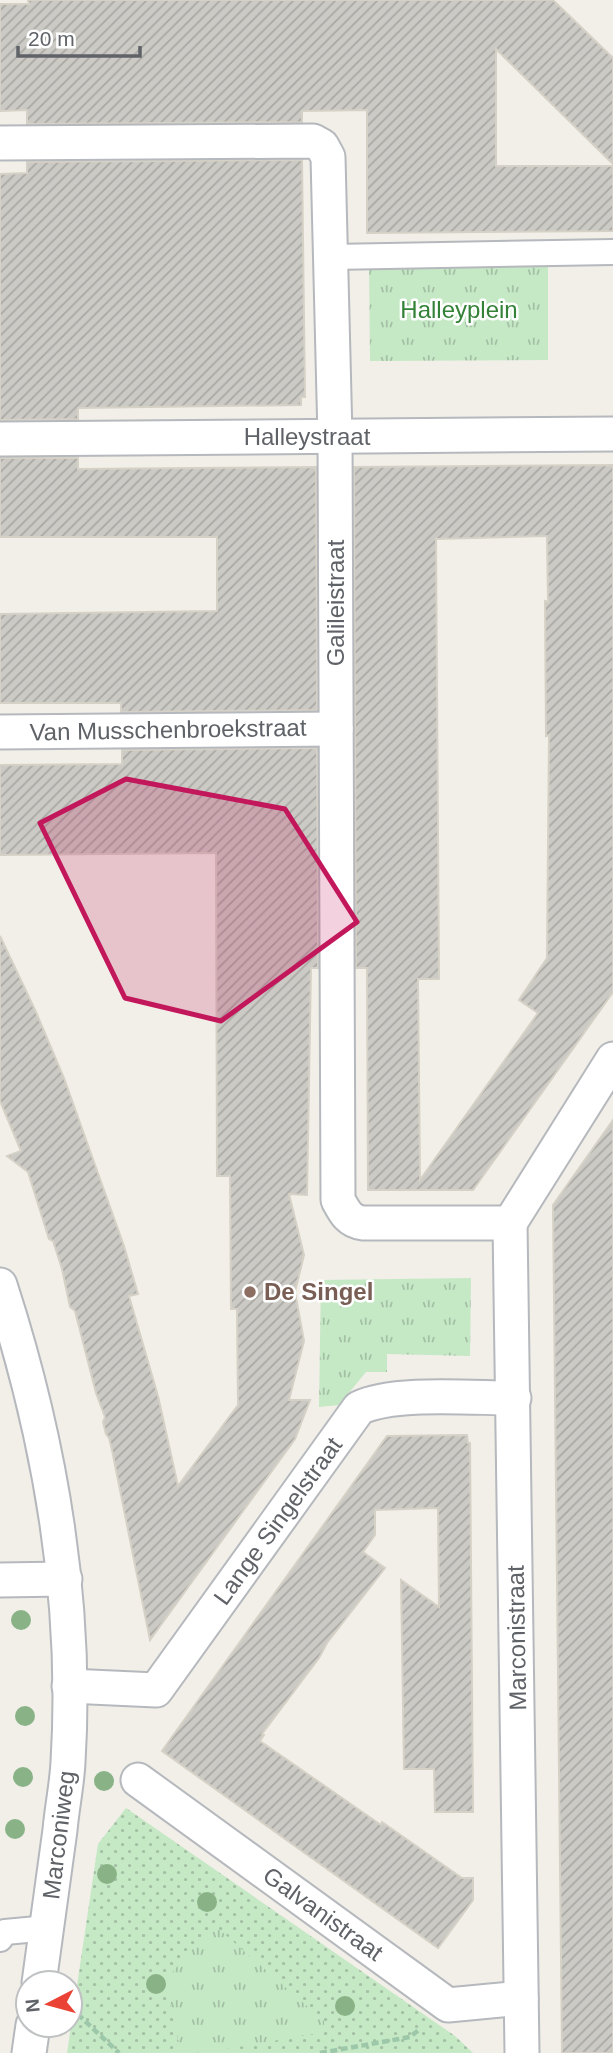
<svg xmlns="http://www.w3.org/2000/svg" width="613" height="2053" font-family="Helvetica,sans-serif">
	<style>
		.grass { fill: url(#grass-dots) }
		.park { fill: url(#park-tufts) }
		.building { fill: url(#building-hatch); stroke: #d6d1c6; stroke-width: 2; fill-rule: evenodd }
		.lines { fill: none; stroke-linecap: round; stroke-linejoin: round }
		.pedestrian-casing { stroke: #b5b8bc; stroke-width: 28 }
		.minor-casing { stroke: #b5b8bc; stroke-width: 37 }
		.path { stroke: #9cc7a9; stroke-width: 4.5; stroke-dasharray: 7 3.5; stroke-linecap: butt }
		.pedestrian { stroke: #fff; stroke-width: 24 }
		.minor { stroke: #fff; stroke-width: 33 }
		.tree { fill: #89b387 }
		.marked { fill: #c2185b; fill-opacity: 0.2; stroke: #c2185b; stroke-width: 5; stroke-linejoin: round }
		.education-dot { fill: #8d6e63; stroke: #fff; stroke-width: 2.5 }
		.labels { text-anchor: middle; stroke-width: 5; stroke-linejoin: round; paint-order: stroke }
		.park-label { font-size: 24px; fill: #348238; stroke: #fff }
		.street-label { font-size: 24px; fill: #5f6368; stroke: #fff }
		.education-label { font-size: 24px; font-weight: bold; fill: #785e54; stroke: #fff; text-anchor: start }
	</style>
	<defs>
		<pattern id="grass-dots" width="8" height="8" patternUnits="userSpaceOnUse" patternTransform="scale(1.75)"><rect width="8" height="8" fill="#c5e8c5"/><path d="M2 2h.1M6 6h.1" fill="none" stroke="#a3c0a4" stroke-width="1.8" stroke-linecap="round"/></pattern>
		<pattern id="park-tufts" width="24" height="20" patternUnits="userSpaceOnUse" patternTransform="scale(1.75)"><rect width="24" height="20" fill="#c5e8c5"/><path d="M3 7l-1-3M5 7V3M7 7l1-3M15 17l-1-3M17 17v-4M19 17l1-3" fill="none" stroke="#a3c0a4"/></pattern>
		<pattern id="building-hatch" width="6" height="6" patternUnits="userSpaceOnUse" patternTransform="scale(1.75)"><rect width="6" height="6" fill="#cccac5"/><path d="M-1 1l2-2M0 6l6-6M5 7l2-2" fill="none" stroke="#a9a8a4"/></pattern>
	</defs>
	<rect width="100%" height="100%" fill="#f1efe8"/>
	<path class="grass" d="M 126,1808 L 455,2036 L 473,2053 L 67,2053 L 98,1844 Z"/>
	<g class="park">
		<path d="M 548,258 L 548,360 L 370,361 L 369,260 Z"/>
		<path d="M 471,1278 L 470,1356 L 387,1354 L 387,1372 L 366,1372 L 339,1405 L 319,1407 L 321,1280 Z"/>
		<path d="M 213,1924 L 324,2021 L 325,2032 L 203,2053 L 181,2053 L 165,1981 Z"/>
	</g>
	<g class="building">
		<path d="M 28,0 L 553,0 L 613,58 L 613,164 L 496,49 L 496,166 L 613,166 L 613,231 L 367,233 L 367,110 L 302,111 L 302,122 L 27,124 L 27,110 L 0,111 L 0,4 L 29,4 Z"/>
		<path d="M 302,160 L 305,397 L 301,397 L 301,405 L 78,408 L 78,419 L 0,420 L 0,174 L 27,173 L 27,162 Z"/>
		<path d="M 0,458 L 78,458 L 78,469 L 316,467 L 317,710 L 121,712 L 121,703 L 0,703 L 0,614 L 217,611 L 217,537 L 0,537 Z"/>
		<path d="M 613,465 L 613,992 L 473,1190 L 368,1190 L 367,968 L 356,968 L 354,467 ZM 547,536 L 548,602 L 545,601 L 546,736 L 549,735 L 547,958 L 519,1000 L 538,1013 L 420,1180 L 418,979 L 439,979 L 436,539 Z"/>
		<path d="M 317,748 L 318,968 L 311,968 L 307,1195 L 289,1194 L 304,1255 L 295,1292 L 304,1341 L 289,1400 L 310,1400 L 295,1439 L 150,1640 L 112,1450 L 109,1438 L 106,1434 L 103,1422 L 105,1417 L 96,1393 L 75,1311 L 70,1307 L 62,1269 L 53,1241 L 49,1239 L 28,1172 L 7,1156 L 21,1151 L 0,1101 L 0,936 L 36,1012 L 64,1078 L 124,1246 L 138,1294 L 129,1296 L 158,1396 L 178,1486 L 238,1405 L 237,1309 L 231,1309 L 230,1176 L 217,1176 L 216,853 L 0,855 L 0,765 L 122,764 L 122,750 Z"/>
		<path d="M 613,1120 L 613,2053 L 562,2053 L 553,1205 Z"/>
		<path d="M 467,1435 L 468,1443 L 470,1443 L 473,1812 L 435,1812 L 434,1769 L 404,1769 L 401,1580 L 439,1607 L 438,1508 L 375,1510 L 375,1535 L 363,1552 L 385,1568 L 327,1643 L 319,1658 L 262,1734 L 264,1735 L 260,1741 L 381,1825 L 382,1822 L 462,1878 L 473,1878 L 473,1900 L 438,1948 L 162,1751 L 387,1436 Z"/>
	</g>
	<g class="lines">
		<g class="pedestrian-casing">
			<g id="pedestrian">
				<path d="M 332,257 L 613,252"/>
				<path d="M 0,1939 L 5,1932 L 48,1928"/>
			</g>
		</g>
		<g class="minor-casing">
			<g id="minor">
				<path d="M 0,143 L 313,141 L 322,146 L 328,157 L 335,437 L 338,1200 C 345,1213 349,1221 363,1223 L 510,1223"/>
				<path d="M 0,439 L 613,434"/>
				<path d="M 0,732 L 336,729"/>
				<path d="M 510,1223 L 522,2053"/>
				<path d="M 510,1223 L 613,1059"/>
				<path d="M 0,1285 C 50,1439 78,1600 68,1762 C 67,1784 62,1807 60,1830 C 53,1881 46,1932 39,1983"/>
				<path d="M 0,1580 L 65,1579"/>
				<path d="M 69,1686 L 156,1690 L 359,1408 C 393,1391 473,1398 514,1398"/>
				<path d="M 138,1780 L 448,2005 L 521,1998"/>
				<path d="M 29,2053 L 33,2025"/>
			</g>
		</g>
		<g class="path">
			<path d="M 70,2007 L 119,2053"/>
			<path d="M 320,2053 L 410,2037 L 420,2029"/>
		</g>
		<use href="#pedestrian" class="pedestrian"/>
		<use href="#minor" class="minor"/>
	</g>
	<g class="tree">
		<circle cx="21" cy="1620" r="10"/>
		<circle cx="25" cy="1716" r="10"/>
		<circle cx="23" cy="1777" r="10"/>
		<circle cx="104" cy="1781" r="10"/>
		<circle cx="15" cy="1829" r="10"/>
		<circle cx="107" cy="1874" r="10"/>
		<circle cx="207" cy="1902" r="10"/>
		<circle cx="156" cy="1984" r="10"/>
		<circle cx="345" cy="2006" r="10"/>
	</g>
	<path class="marked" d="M 126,779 L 285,809 L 357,922 L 221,1021 L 125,998 L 40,823 Z"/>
	<circle class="education-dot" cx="250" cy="1292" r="7"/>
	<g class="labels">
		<g class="park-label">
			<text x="459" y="318">Halleyplein</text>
		</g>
		<g class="street-label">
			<text x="307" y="445">Halleystraat</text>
			<text transform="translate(336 603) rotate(-90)" y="8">Galileistraat</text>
			<text transform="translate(168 730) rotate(-1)" y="8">Van Musschenbroekstraat</text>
			<text transform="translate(278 1521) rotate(-54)" y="8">Lange Singelstraat</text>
			<text transform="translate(517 1638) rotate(-91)" y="8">Marconistraat</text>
			<text transform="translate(59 1835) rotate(-83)" y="8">Marconiweg</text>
			<text transform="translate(323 1914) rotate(36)" y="8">Galvanistraat</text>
		</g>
		<g class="education-label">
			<text x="264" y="1300">De Singel</text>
		</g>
	</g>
	<g transform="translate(49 2004) rotate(264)"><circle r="33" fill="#ffffff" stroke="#bfc1c3" stroke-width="2"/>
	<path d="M0-5L12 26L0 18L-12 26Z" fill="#ea4335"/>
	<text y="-10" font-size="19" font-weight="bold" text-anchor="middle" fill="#5f6368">N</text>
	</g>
	<path d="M18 46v10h122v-10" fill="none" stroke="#5f6368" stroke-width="3.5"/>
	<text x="28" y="46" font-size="21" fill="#5f6368" stroke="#ffffff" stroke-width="5" paint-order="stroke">20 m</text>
</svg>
